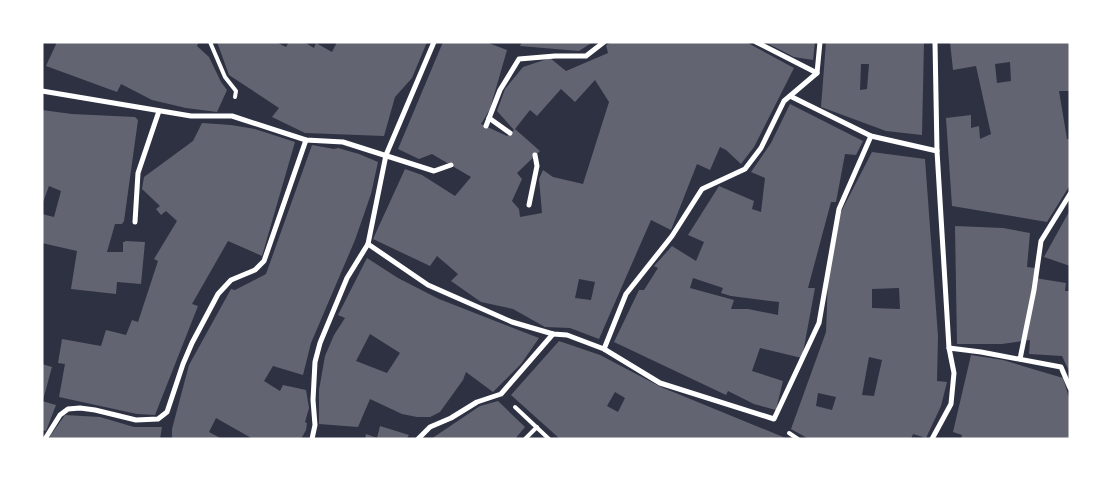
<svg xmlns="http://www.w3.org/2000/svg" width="1112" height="481" font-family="Poppins,sans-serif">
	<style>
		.building { fill: #626471; fill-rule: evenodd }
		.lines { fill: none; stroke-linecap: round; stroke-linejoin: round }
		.path { stroke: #fff; stroke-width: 4 }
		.pedestrian { stroke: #fff; stroke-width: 5 }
	</style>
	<rect width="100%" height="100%" fill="#2d3142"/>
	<g class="building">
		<path d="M 57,42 L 199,42 L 197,46 L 209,57 L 221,82 L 227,90 L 217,112 L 186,108 L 152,100 L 121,84 L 117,92 L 46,66 Z"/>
		<path d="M 217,42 L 276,42 L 286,47 L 289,42 L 304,42 L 314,48 L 316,43 L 332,52 L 337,42 L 427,42 L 412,78 L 395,97 L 384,136 L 305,133 L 272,117 L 279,108 L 229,75 Z"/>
		<path d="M 443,42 L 486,42 L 507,50 L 490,109 L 481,124 L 507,136 L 514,130 L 497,111 L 505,89 L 523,67 L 550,58 L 566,71 L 608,53 L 606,45 L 612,42 L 746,42 L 794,68 L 754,147 L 741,164 L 726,150 L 720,147 L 710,170 L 697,164 L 671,230 L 651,220 L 599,339 L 570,328 L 545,327 L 513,309 L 481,302 L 451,281 L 458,274 L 437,256 L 430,266 L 373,239 L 405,169 L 422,175 L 455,196 L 471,177 L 432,154 L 419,159 L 398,149 ZM 595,80 L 609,102 L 583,184 L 553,177 L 543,170 L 539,179 L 542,213 L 520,217 L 519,209 L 512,201 L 522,179 L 517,173 L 540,151 L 515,129 L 530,110 L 537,116 L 561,89 L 575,102 ZM 579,279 L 595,282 L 591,300 L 575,298 Z"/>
		<path d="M 522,42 L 593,42 L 579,51 L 520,46 Z"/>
		<path d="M 765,42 L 815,42 L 813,60 L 794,57 Z"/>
		<path d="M 826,42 L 924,42 L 922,135 L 886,131 L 821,107 ZM 861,64 L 869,64 L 867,89 L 860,90 Z"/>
		<path d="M 950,42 L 1070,42 L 1070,91 L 1059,91 L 1067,139 L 1070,139 L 1070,185 L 1047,222 L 952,206 L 946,118 L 971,115 L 971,128 L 979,126 L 980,139 L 991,134 L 976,66 L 953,70 ZM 1010,62 L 1011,81 L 997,83 L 995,64 Z"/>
		<path d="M 790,104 L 863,141 L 856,155 L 845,154 L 836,202 L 831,202 L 808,288 L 815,288 L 802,358 L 760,348 L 752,371 L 783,381 L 776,410 L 754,404 L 728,391 L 726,395 L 614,342 L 639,290 L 644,290 L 658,268 L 654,266 L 672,246 L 696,261 L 704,242 L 688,235 L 719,186 L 754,201 L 752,209 L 761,212 L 765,178 L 751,172 L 771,143 ZM 693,278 L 723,288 L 721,293 L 731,296 L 779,302 L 778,315 L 748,309 L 731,309 L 734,300 L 690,288 Z"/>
		<path d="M 42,110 L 72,114 L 135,117 L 138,120 L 124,221 L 122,224 L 115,224 L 107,252 L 123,252 L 123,242 L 125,242 L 125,241 L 145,242 L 141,284 L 117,282 L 116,294 L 71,289 L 77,251 L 42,243 L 42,214 L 54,217 L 61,191 L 49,186 L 42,205 Z"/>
		<path d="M 202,123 L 231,125 L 255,129 L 295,142 L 262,256 L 228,241 L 192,304 L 198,306 L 155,415 L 137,414 L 59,397 L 65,364 L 58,363 L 62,339 L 101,346 L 106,330 L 126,335 L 132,320 L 138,322 L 158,261 L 154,259 L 177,221 L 166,211 L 161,215 L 156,209 L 160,206 L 142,189 L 144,177 L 193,141 Z"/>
		<path d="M 312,145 L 334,149 L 338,148 L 359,154 L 378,162 L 371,194 L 355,240 L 311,343 L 303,375 L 273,366 L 264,381 L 280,391 L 283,385 L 306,390 L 309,408 L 305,422 L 307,423 L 306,430 L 301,439 L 253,439 L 216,418 L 209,432 L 222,439 L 172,439 L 172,429 L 189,365 L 231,289 L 235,290 L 266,274 Z"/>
		<path d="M 872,152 L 925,159 L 938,336 L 937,381 L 947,382 L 941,406 L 926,438 L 913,434 L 911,439 L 809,439 L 791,429 L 826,332 L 828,279 L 841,212 ZM 899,288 L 900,309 L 872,308 L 872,289 ZM 869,357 L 882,360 L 874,396 L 862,395 ZM 818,393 L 836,397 L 832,410 L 816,406 Z"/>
		<path d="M 1070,210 L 1070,266 L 1044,257 Z"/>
		<path d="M 955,226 L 1003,228 L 1030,233 L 1027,267 L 1035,268 L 1035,278 L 1066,283 L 1065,291 L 1070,291 L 1070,373 L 1062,356 L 1029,354 L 1030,340 L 1002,344 L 957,344 Z"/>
		<path d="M 367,258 L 398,278 L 439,299 L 539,338 L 521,364 L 493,392 L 466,372 L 463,380 L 440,412 L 430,417 L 417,417 L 402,414 L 370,399 L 358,427 L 319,424 L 319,390 L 325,356 L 334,335 L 345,318 L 338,315 ZM 370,334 L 400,353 L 387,373 L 356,361 Z"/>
		<path d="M 559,341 L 600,355 L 661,387 L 788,439 L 560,439 L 511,395 ZM 615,392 L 625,398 L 618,412 L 607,406 Z"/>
		<path d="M 971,355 L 1003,360 L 1063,378 L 1070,401 L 1070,439 L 961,439 L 962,435 L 953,432 Z"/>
		<path d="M 42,364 L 52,367 L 43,400 L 42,400 Z"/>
		<path d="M 42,401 L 56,405 L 46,431 L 42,430 Z"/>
		<path d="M 498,401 L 525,427 L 515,439 L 431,439 L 480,406 Z"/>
		<path d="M 65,415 L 100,417 L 134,427 L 162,427 L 160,439 L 48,439 Z"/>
		<path d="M 380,426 L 409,435 L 406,439 L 365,439 L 366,434 L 377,438 Z"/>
	</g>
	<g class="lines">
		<g class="path">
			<path d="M 210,42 L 225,77 L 236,91 L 235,97"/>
			<path d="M 515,407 L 549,439"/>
			<path d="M 789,433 L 798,439"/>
			<path d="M 525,439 L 537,427"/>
		</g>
		<g class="pedestrian">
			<path d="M 756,42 L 817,73"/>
			<path d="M 42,91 L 191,116 L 232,116 L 306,140 L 343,142 L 434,171 L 451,165"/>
			<path d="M 790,96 L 871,136 L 937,151"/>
			<path d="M 489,118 L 510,133"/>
			<path d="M 486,126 L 500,90 L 519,59 L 555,56 L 586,56 L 604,42"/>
			<path d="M 529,205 L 537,166 L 535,155"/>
			<path d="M 135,222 L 138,173 L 159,111"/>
			<path d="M 368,244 L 428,285 L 512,322 L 553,334 L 567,335 L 604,349 L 660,383 L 774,419 L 819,323 L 839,209 L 871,136"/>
			<path d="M 949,348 L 981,352 L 1061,367 L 1070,388"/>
			<path d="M 604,349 L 626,294 L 672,236 L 702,189 L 745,169 L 761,148 L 784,101 L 817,73 L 820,42"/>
			<path d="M 1020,359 L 1034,290 L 1041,241 L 1070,194"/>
			<path d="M 45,439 L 60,415 L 68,409 L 80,408 L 95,410 L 136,420 L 158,419 L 167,412 L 183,364 L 192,343 L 218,294 L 231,280 L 255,270 L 264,261 L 306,140"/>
			<path d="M 312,439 L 315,425 L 313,400 L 315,362 L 320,343 L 347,278 L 368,244 L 386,155 L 434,42"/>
			<path d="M 418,439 L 430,427 L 451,418 L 477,402 L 501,394 L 553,334"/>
			<path d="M 932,439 L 951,404 L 954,373 L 949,348 L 937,151 L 935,42"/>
		</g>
	</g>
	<rect width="1112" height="481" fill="none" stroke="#ffffff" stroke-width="87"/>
</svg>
